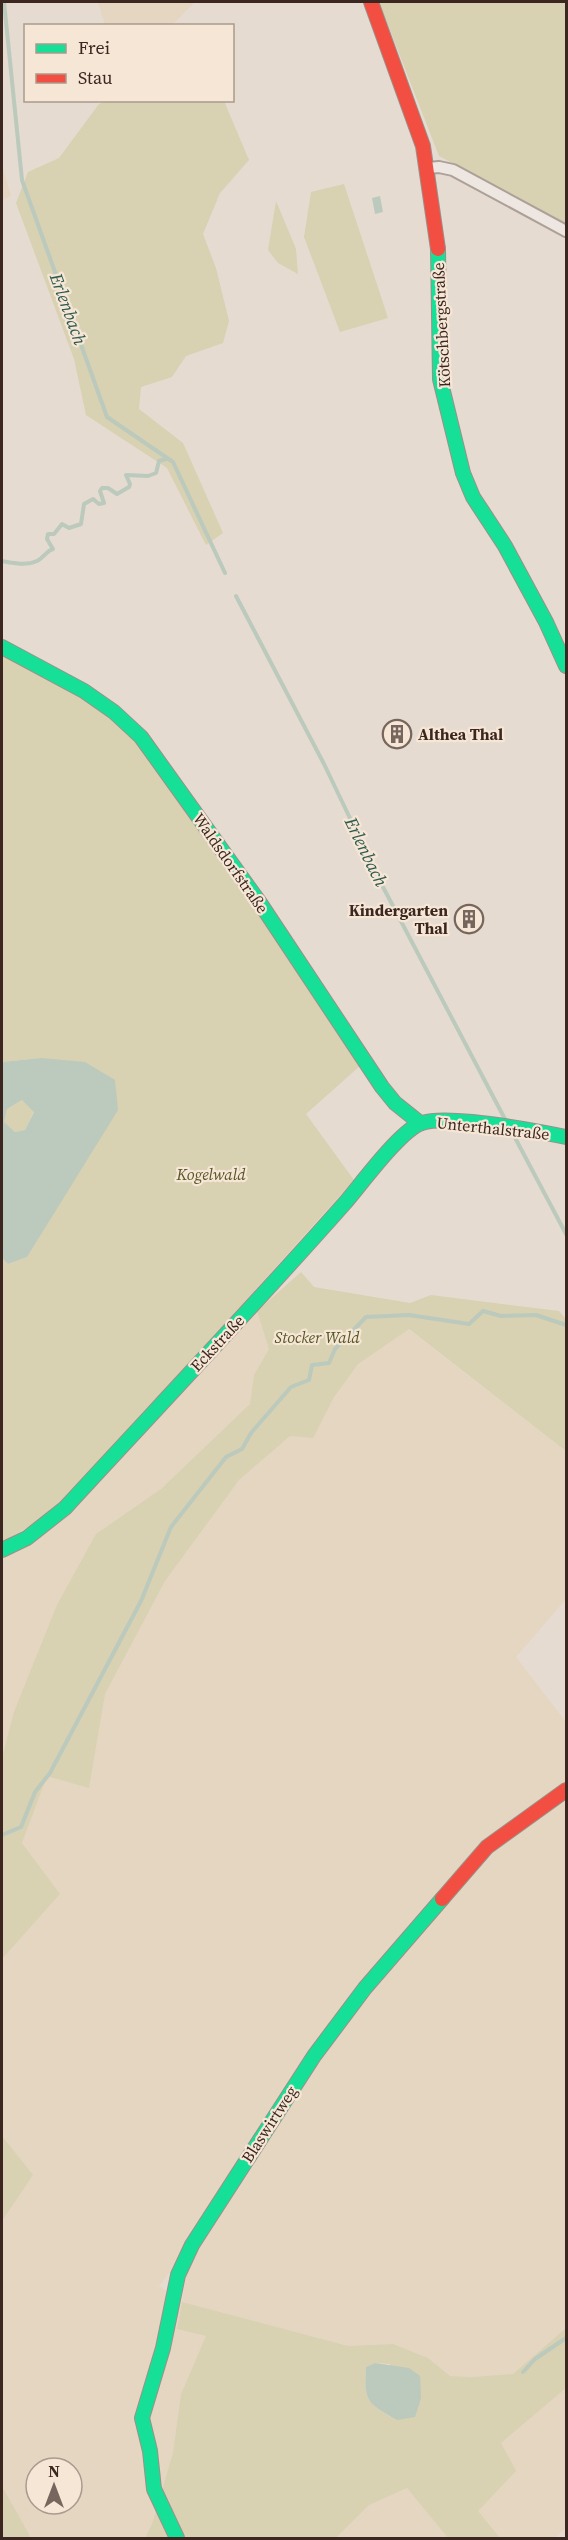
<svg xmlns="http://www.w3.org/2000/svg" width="568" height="2540" font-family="'Source Serif 4',serif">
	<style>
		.farmland { fill: #e5d6c1; fill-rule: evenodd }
		.green { fill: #d8d1b2; fill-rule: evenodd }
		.water { fill: #bbcabd; fill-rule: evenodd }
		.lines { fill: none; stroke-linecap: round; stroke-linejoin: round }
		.stream { stroke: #bbcabd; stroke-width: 4 }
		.street-casing { stroke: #aca098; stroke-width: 14 }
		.fast-casing { stroke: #9b9088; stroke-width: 16 }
		.jam-casing { stroke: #9b9088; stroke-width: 16 }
		.street { stroke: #eee7e1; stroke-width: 10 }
		.fast { stroke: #16e098; stroke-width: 14 }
		.jam { stroke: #f24e42; stroke-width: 14 }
		.labels { text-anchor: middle; stroke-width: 4.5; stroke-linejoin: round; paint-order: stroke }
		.street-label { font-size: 16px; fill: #3b2720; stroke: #f6e6d6 }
		.poi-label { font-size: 16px; font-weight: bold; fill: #3b2720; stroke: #f6e6d6; text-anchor: start }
		.park-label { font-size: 16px; font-style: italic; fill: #565726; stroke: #f6e6d6 }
		.water-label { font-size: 18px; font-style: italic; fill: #2f5b4e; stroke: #f6e6d6 }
	</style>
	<rect width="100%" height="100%" fill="#e6dbd0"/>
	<g class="farmland">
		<path d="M 98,2 L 195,2 L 171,26 L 105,25 Z"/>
		<path d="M 2,165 L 11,196 L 2,200 Z"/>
		<path d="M 257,1311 L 269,1349 L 254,1375 L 250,1404 L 161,1489 L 96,1534 L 2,1758 L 2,1556 L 173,1397 Z"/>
		<path d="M 408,1329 L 566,1451 L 566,1599 L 516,1657 L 566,1722 L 566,1785 L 519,1817 L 483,1847 L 363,1985 L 310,2056 L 240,2158 L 193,2232 L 183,2256 L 159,2286 L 182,2302 L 186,2274 L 202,2239 L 282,2111 L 344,2023 L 403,1950 L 492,1850 L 525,1823 L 566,1797 L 566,2328 L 513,2374 L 471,2377 L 450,2376 L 428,2358 L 393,2344 L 348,2346 L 182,2302 L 177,2329 L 206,2336 L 181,2394 L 173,2453 L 152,2524 L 145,2538 L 31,2538 L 2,2489 L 2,2221 L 33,2175 L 2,2136 L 2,1959 L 60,1894 L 22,1843 L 47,1775 L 89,1788 L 105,1694 L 165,1581 L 239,1480 L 290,1436 L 313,1438 L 334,1397 L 358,1363 ZM 36,2468 L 72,2468 L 72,2504 L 36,2504 Z"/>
		<path d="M 566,2388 L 566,2528 L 555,2538 L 500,2538 L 477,2511 L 515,2471 L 501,2443 Z"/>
		<path d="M 407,2488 L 448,2538 L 336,2538 L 369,2505 Z"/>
	</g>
	<g class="green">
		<path d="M 379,2 L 566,2 L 566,223 L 439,156 Z"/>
		<path d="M 107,101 L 224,101 L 249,160 L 220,193 L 203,234 L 216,268 L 229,321 L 223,343 L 186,356 L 172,377 L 141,387 L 139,409 L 183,443 L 223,533 L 206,545 L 167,468 L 86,415 L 74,359 L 16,203 L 28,172 L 59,158 L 99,104 Z"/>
		<path d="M 344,184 L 388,318 L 340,332 L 304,237 L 311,192 Z"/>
		<path d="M 276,201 L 296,249 L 298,274 L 278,263 L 268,250 Z"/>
		<path d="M 2,654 L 82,696 L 112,716 L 136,741 L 255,904 L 360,1066 L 306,1114 L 354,1180 L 79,1486 L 42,1519 L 2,1542 L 2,1258 L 8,1264 L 27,1257 L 62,1199 L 41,1058 L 2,1062 Z"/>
		<path d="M 22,1100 L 34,1111 L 25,1130 L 15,1132 L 4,1122 L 7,1109 Z"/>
		<path d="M 301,1272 L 314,1287 L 410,1303 L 431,1295 L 559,1311 L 566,1319 L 566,1451 L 409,1329 L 358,1364 L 334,1397 L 313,1438 L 290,1436 L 239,1480 L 165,1581 L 105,1694 L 89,1788 L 47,1776 L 22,1843 L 60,1894 L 2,1959 L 2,1758 L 14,1712 L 57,1605 L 96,1534 L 161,1489 L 250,1404 L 254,1375 L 269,1349 L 257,1311 Z"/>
		<path d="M 2,2136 L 33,2175 L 2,2221 Z"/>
		<path d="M 182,2302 L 348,2346 L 393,2344 L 428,2358 L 450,2376 L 471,2377 L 513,2374 L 566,2328 L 566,2388 L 501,2443 L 516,2471 L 478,2511 L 500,2538 L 448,2538 L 407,2488 L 369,2505 L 336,2538 L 145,2538 L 152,2524 L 173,2453 L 181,2394 L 206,2336 L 177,2329 ZM 375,2363 L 390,2364 L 397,2420 C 367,2403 364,2402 366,2367 Z"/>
		<path d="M 2,2489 L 4,2490 L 31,2538 L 2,2538 Z"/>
	</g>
	<g class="water">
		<path d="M 380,196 L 383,212 L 375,214 L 372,198 Z"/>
		<path d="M 41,1058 L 85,1062 L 115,1080 L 118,1110 L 27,1257 L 8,1264 L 2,1258 L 2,1062 ZM 22,1100 L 34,1112 L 25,1130 L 15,1132 L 4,1122 L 7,1109 Z"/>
		<path d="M 375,2363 L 409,2368 L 420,2376 L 421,2398 L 415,2417 L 397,2420 C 367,2403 364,2402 366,2367 Z"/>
	</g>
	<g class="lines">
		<g class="stream">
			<path d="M 4,2 L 22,180 L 107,417 L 173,462 L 225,573"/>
			<path d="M 2,561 C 13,563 26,566 37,561 C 44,558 46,551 53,549 L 47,539 L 48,534 L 54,534 L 62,524 L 69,528 L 81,524 L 84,504 L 93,499 L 99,504 L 104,503 L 100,491 L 102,488 L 108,488 L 117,494 L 129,487 L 130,484 L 126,475 L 148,476 L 156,473 L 159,461 L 166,459"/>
			<path d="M 236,596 L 324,764 L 383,887 L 507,1123"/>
			<path d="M 512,1132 L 566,1234"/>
			<path d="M 2,1835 L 21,1827 L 35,1792 L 50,1773 L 141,1601 L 171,1527 L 226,1457 L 242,1449 L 251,1433 L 291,1387 L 309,1380 L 312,1365 L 329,1363 L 335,1349 L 366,1317 L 409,1315 L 469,1324 L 483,1311 L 501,1316 L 536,1315 L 566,1325"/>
			<path d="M 523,2372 L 535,2359 L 566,2338"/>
		</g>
		<g class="street-casing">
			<path id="street" d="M 428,168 L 439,167 L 453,170 L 566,231"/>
		</g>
		<g class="fast-casing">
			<g id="fast">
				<path d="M 438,249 L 440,379 L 463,473 L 473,497 L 505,546 L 546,622 L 566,666"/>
				<path d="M 2,647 L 84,691 L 114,712 L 141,737 L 260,903 L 382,1087 L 395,1103 L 420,1123"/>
				<path d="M 2,1550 L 27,1538 L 65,1508 C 158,1407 253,1307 344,1204 C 360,1186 401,1129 422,1123 C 449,1114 536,1131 566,1137"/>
				<path d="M 177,2538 L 154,2489 L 150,2451 L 142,2418 L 163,2348 L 178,2275 L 192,2245 L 314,2056 L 365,1988 L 442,1899"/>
			</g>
		</g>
		<g class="jam-casing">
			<g id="jam">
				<path d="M 371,2 L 423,146 L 438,249"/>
				<path d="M 442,1899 L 487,1847 L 566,1790"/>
			</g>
		</g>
		<use href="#street" class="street"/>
		<use href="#fast" class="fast"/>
		<use href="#jam" class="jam"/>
	</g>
	<defs>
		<g id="building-ring" transform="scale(1.5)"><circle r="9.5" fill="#f6e6d6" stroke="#77665e" stroke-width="1.5"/><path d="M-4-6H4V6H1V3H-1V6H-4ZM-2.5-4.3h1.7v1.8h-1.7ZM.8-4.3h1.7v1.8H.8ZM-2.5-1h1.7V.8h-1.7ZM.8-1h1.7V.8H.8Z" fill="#77665e"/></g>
	</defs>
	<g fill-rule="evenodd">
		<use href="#building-ring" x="397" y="734"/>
		<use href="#building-ring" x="469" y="919"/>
	</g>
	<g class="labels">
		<g class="street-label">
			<text transform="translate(441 325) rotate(-93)" y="6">Kötschbergstraße</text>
			<text transform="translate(231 863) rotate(55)" y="6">Waldsdorfstraße</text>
			<text transform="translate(493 1128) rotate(6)" y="6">Unterthalstraße</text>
			<text transform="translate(217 1343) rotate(-47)" y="6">Eckstraße</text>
			<text transform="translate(269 2124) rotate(-57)" y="6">Blaswirtweg</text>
		</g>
		<g class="poi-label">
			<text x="418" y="740">Althea Thal</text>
			<text x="448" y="916" text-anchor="end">Kindergarten<tspan x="448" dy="18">Thal</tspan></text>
		</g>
		<g class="park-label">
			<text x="211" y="1180">Kogelwald</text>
			<text x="317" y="1343">Stocker Wald</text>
		</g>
		<g class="water-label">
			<text transform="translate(68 309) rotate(70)" y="6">Erlenbach</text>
			<text transform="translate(366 852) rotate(64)" y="6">Erlenbach</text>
		</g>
	</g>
	<rect width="568" height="2540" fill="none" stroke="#3b2720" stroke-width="6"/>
	<rect x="24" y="24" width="210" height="78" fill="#f6e6d6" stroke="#ab9a8d" stroke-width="1.5"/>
	<rect x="36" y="44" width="30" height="9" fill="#16e098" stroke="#ab9a8d" stroke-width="1.5"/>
	<text x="78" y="54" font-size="18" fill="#3b2720">Frei</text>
	<rect x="36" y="74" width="30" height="9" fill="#f24e42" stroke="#ab9a8d" stroke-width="1.5"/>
	<text x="78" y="84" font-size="18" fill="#3b2720">Stau</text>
	<g transform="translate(54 2486)"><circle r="28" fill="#f6e6d6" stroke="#ab9a8d" stroke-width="1.5"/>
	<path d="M0-4.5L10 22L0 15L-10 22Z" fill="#77665e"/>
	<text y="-9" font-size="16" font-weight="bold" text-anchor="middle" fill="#3b2720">N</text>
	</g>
</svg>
